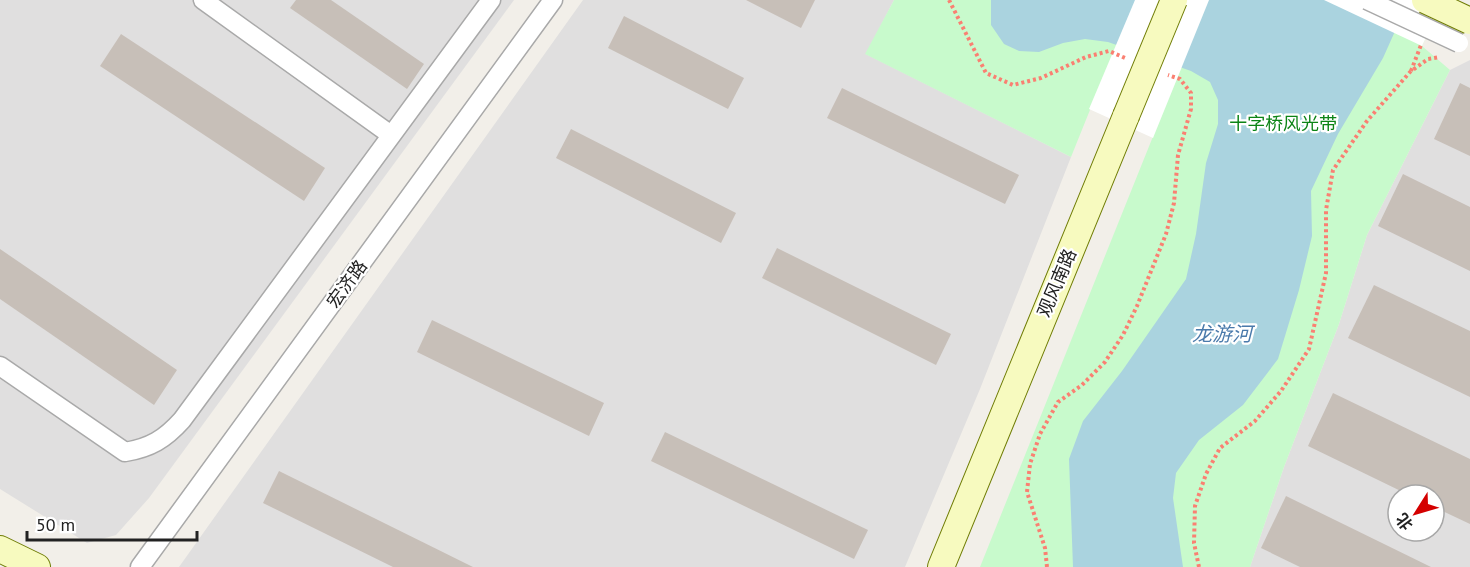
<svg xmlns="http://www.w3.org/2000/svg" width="1470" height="567" font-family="'PT Sans','Noto Sans SC',sans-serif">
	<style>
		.residential { fill: #e0dfdf; fill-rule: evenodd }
		.park { fill: #c8facc }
		.water { fill: #aad3df }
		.pier { fill: #fff }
		.building { fill: #c7bfb8 }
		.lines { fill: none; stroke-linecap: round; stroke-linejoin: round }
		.street-casing { stroke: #a9a9a9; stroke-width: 21 }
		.secondary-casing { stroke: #707d05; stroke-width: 28 }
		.path { stroke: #fa8072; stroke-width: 4; stroke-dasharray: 3 3; stroke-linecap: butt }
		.street { stroke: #fff; stroke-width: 18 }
		.secondary { stroke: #f7fabf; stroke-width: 26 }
		.street-bridge-casing { stroke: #a9a9a9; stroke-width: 21; stroke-linecap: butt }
		.secondary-bridge-casing { stroke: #707d05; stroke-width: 28; stroke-linecap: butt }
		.street-bridge { stroke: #fff; stroke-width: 18 }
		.secondary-bridge { stroke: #f7fabf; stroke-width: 26 }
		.labels { text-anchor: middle; stroke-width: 4.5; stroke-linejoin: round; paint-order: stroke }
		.park-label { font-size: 18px; fill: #0c8416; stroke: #fff }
		.street-label { font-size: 18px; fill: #222; stroke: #fff }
		.water-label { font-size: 20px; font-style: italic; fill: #4a7aab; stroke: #fff }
	</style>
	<rect width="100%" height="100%" fill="#f2efe9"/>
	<g class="residential">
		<path d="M 0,0 L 514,0 L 149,498 L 116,535 L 87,543 L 0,489 Z"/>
		<path d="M 583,0 L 894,0 L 866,54 L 1071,157 L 980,389 L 905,567 L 179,567 Z"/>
		<path d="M 1470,60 L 1470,567 L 1250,567 L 1284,467 L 1339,324 L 1367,235 L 1450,70 ZM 1398,495 L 1434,495 L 1434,531 L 1398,531 Z"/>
	</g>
	<path class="park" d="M 894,0 L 1444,0 L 1422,46 L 1450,70 L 1367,235 L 1339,324 L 1284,467 L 1250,567 L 980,567 L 1158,124 L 1096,95 L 1071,157 L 865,54 Z"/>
	<path class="water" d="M 991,0 L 1409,0 L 1383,58 L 1338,134 L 1311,191 L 1312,236 L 1299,290 L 1278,359 L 1243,405 L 1199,440 L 1176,473 L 1173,498 L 1183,567 L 1073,567 L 1069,459 L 1083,421 L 1122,371 L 1186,279 L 1196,234 L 1206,163 L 1218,124 L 1218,100 L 1210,82 L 1191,71 L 1108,42 L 1085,39 L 1063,43 L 1039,52 L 1019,51 L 1004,44 L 991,25 Z"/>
	<g class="pier">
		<path d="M 1135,0 L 1209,0 L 1153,138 L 1089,109 Z"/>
		<path d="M 1324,0 L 1444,0 L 1422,46 Z"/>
	</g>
	<g class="building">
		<path d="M 296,0 L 331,0 L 424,64 L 407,89 L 290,8 Z"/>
		<path d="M 746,0 L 815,0 L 801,28 Z"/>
		<path d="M 624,16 L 744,78 L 728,109 L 608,48 Z"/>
		<path d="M 121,34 L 325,168 L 304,201 L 100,66 Z"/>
		<path d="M 1460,83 L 1470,88 L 1470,156 L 1434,139 Z"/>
		<path d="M 842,88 L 1019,175 L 1005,204 L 827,118 Z"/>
		<path d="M 571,129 L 736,213 L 721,243 L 556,158 Z"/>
		<path d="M 1403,174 L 1470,207 L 1470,271 L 1378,226 Z"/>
		<path d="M 777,248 L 951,334 L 936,365 L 762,278 Z"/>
		<path d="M 0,249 L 177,370 L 154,405 L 0,299 Z"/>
		<path d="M 1374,285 L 1470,331 L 1470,397 L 1348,338 Z"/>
		<path d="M 432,320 L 604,403 L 589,436 L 417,352 Z"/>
		<path d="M 1333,393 L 1470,459 L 1470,524 L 1434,507 L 1434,495 L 1409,495 L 1308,446 Z"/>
		<path d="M 665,432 L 868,530 L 854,559 L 651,461 Z"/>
		<path d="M 279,471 L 473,567 L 393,567 L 263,503 Z"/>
		<path d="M 1286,496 L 1431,567 L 1300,567 L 1261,548 Z"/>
	</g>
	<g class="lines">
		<g class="street-casing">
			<g id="street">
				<path d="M 203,0 L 391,135"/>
				<path d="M 0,366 L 125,452 C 150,448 165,439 182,420 L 491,0"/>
				<path d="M 140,567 L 553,0"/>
			</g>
		</g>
		<g class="secondary-casing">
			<g id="secondary">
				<path d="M 0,549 L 37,567"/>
				<path d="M 941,567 L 1126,116"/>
			</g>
		</g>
		<g class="path">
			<path d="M 949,0 L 986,73 L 1013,85 L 1041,78 L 1086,57 L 1109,51 L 1125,58"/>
			<path d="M 1411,71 L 1421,45"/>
			<path d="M 1047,567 L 1045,548 L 1027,492 L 1030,464 L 1040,434 L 1058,402 L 1082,385 L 1105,362 L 1123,335 L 1137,306 L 1166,234 L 1174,203 L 1178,155 L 1191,109 L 1191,93 L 1180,79 L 1168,75"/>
			<path d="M 1199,567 L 1194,543 L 1195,506 L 1206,474 L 1220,448 L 1255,421 L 1281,391 L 1309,349 L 1326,273 L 1326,210 L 1333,170 L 1367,121 L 1410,72 L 1428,59 L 1440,57"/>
		</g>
		<use href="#street" class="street"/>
		<use href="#secondary" class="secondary"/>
		<g class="street-bridge-casing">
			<path id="street-bridge" d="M 1367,0 L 1459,43"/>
		</g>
		<g class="secondary-bridge-casing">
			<g id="secondary-bridge">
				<path d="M 1425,0 L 1470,21"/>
				<path d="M 1126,116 L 1174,0"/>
			</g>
		</g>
		<use href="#street-bridge" class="street-bridge"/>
		<use href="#secondary-bridge" class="secondary-bridge"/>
	</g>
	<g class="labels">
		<g class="park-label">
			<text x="1283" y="130">十字桥风光带</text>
		</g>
		<g class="street-label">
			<text transform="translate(1057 283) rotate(-67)" y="6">观风南路</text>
			<text transform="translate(347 284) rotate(-54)" y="6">宏济路</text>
		</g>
		<g class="water-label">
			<text x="1222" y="341">龙游河</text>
		</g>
	</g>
	<g transform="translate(1416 513) rotate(233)"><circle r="28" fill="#ffffff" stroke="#a7a7a7" stroke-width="1.5"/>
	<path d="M0-4.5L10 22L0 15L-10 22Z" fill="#d40000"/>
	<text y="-9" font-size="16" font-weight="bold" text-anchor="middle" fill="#222222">北</text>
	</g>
	<path d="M27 531v9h170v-9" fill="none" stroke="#222222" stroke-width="3"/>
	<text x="36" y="531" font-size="18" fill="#222222" stroke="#ffffff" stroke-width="4.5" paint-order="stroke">50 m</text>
</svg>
